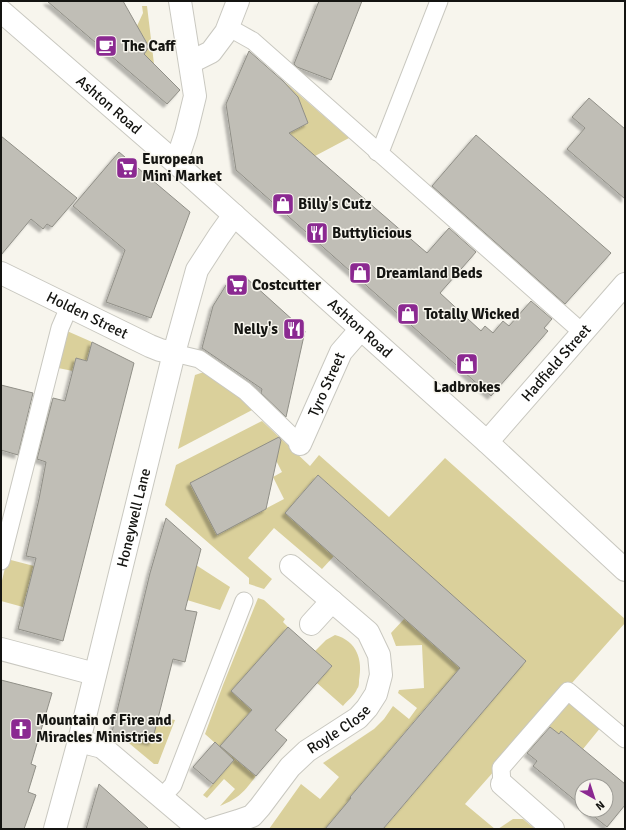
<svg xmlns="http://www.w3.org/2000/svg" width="626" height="830" font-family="Signika,sans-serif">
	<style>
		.green { fill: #dad09b; fill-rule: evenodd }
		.building { fill: #c0beb6; stroke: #908f87; filter: url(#shadow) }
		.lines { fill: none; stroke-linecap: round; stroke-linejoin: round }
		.service-casing { stroke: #c9c8c0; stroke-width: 19 }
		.minor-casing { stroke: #c9c8c0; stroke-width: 24 }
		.tertiary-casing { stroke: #c9c8c0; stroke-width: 24 }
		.trunk-casing { stroke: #c9c8c0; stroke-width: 24 }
		.service { stroke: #fff; stroke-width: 17 }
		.minor { stroke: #fff; stroke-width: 22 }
		.tertiary { stroke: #fff; stroke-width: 22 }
		.trunk { stroke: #fff; stroke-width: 22 }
		.labels { text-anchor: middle; stroke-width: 3; stroke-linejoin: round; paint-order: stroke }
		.poi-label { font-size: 15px; font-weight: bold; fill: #141411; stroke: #f7f5ed; text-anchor: start }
		.street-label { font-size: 15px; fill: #141411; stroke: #f7f5ed }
	</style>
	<defs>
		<filter id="shadow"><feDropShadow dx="-3.5" dy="3.5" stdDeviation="1" flood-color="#0004"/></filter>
	</defs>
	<rect width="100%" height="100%" fill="#f7f5ed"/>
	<g class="green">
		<path d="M 142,6 L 147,6 L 154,64 L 144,54 L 149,47 L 137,26 L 143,13 Z"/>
		<path d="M 280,78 L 349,138 L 315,156 L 287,158 L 300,142 L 290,134 L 278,145 L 274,141 L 308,123 L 302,108 L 286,94 L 275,90 Z"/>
		<path d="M 67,331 L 92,342 L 87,361 L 76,358 L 73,371 L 58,368 Z"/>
		<path d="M 201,373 L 208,373 L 254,409 L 178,449 L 195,375 Z"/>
		<path d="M 262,421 L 310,466 L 319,455 L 389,517 L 445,458 L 625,619 L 625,623 L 465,804 L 495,829 L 371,829 L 344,807 L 325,829 L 269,829 L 301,784 L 320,799 L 339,777 L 323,763 L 374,729 L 384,719 L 393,706 L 409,719 L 417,708 L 398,693 L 399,690 L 424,688 L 422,645 L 396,646 L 391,633 L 405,618 L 476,617 L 318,475 L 295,501 L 312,516 L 334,556 L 322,569 L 274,528 L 248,558 L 272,579 L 264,589 L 249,584 L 249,578 L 165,505 L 176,465 ZM 267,443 L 282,472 L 273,477 L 284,499 L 227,529 ZM 438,693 L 450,702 L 492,701 L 385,827 L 350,797 Z"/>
		<path d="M 7,559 L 34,566 L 23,607 L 1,601 L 1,585 Z"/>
		<path d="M 196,565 L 230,587 L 220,610 L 187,600 Z"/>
		<path d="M 258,598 L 264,600 L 285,619 L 283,622 L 288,627 L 231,691 L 252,710 L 231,734 L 236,759 L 256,776 C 244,792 239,798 220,806 L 235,789 L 224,779 L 207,798 L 203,795 L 234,760 L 205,734 L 223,685 Z"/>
		<path d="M 335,635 C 357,641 363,660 359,680 C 359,683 359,687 357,689 C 355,695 347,701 343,706 L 317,683 L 332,666 L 315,651 L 326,640 Z"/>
		<path d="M 567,698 L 601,727 L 583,749 L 561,731 L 537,761 L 555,731 L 546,724 Z"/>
		<path d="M 158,717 L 175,720 L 158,764 L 154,764 L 118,734 L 152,742 Z"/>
		<path d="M 513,819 L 523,819 L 535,829 L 498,829 Z"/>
	</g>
	<g class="building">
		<path d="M 47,1 L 123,1 L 149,47 L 144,54 L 180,90 L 167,104 Z"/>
		<path d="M 319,1 L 362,1 L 331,80 L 297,67 L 294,64 Z"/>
		<path d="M 249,51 L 283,81 L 298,97 L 308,123 L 289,133 L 330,169 L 427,253 L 449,228 L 476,252 L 440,293 L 481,331 L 485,326 L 493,333 L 503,321 L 509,326 L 531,301 L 552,319 L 544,328 L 548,331 L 491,396 L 236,170 L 226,104 Z"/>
		<path d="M 589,98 L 625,129 L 625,199 L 567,149 L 585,128 L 572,117 Z"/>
		<path d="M 476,135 L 611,253 L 565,304 L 432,186 Z"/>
		<path d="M 1,136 L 77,198 L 52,227 L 47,224 L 43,229 L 31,219 L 1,255 Z"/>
		<path d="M 119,152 L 190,212 L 151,318 L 106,302 L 125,250 L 73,206 Z"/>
		<path d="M 244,276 L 305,331 L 286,417 L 261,393 L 262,389 L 202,348 L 213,306 L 228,282 Z"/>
		<path d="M 92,342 L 134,363 L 63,641 L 18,629 L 36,558 L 26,556 L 39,499 L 46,462 L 37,459 L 53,398 L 65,401 L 76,358 L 87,361 Z"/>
		<path d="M 1,385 L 33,393 L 18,455 L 1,450 Z"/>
		<path d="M 279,437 L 281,440 L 266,509 L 217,535 L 190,483 Z"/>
		<path d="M 318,475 L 526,661 L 383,829 L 325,829 L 351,798 L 350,797 L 460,668 L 285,513 Z"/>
		<path d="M 166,518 L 201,549 L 185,610 L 197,612 L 185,662 L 173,659 L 152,742 L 112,732 L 150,573 Z"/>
		<path d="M 288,627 L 332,666 L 275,730 L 287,740 L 256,776 L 220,746 L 252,710 L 231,691 Z"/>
		<path d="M 1,680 L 52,693 L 31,764 L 36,766 L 28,792 L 36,795 L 24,829 L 1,829 Z"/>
		<path d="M 550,727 L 559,734 L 561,731 L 625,784 L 625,805 L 607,827 L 586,810 L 606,810 L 606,786 L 582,786 L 582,806 L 533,766 L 537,761 L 527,753 Z"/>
		<path d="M 215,742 L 234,760 L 213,784 L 193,767 Z"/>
		<path d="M 99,784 L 149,829 L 86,829 Z"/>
	</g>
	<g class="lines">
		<g class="service-casing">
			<g id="service">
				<path d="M 228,27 L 253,41 L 583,333"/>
				<path d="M 377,152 L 382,147 L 439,1"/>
				<path d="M 174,353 L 199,359 L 245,391 L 300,444"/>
				<path d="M 1,561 L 60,328 L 69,307"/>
				<path d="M 502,784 L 501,768 L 568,691 L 625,739"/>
				<path d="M 162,797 L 173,785 L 244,601"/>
			</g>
		</g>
		<g class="minor-casing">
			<g id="minor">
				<path d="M 191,62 L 211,52 L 226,32 L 238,1"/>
				<path id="s1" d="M 1,273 L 150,346 L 160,350 L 174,353"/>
				<path id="s2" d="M 487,442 L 625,284"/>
				<path id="s3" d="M 300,444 L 341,352 L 361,329"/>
				<path d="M 311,624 L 332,601"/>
				<path d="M 1,649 L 95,674"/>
				<path d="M 79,741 L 102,747 L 199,829"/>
				<path d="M 502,784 L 553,829"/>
				<path id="s4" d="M 212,829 L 238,821 L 252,816 L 260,807 L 290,767 L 307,751 L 358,718 L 367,708 L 376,694 L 381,675 L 379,655 L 368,632 L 291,566"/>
			</g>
		</g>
		<g class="tertiary-casing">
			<g id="tertiary">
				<path d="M 176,163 L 186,133 L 195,96 L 180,1"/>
				<path id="s5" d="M 55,829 L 79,741 L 174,353 L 197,270 L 219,236 L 234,215"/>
			</g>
		</g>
		<g class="trunk-casing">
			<g id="trunk">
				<path id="s6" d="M 1,11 L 176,163 L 487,442 L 625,570"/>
			</g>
		</g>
		<use href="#service" class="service"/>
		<use href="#minor" class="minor"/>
		<use href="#tertiary" class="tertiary"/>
		<use href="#trunk" class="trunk"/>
	</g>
	<defs>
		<g id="cafe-square" transform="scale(1.15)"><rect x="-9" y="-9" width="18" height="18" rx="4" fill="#8b2991" stroke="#f7f5ed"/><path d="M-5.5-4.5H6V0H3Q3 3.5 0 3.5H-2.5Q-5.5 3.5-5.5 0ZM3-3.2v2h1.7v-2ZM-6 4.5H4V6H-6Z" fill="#fff"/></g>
		<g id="supermarket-square" transform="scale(1.15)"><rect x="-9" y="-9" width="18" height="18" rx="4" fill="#8b2991" stroke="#f7f5ed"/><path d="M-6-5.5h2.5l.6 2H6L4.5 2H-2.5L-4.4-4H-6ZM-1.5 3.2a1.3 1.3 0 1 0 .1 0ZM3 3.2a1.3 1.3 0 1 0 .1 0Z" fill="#fff"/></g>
		<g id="shop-square" transform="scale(1.15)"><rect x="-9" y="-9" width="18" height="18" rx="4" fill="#8b2991" stroke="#f7f5ed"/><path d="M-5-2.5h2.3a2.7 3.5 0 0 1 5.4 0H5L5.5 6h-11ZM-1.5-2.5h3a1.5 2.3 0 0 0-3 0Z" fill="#fff"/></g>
		<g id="restaurant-square" transform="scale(1.15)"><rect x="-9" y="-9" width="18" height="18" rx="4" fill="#8b2991" stroke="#f7f5ed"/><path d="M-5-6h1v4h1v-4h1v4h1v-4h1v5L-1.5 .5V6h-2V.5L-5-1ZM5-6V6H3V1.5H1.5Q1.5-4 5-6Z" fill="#fff"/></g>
		<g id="church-square" transform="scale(1.15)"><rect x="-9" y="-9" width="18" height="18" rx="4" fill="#8b2991" stroke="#f7f5ed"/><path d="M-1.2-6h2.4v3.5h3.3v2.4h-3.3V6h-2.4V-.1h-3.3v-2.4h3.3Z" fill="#fff"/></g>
	</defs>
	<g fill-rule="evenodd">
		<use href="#cafe-square" x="106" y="46"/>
		<use href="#supermarket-square" x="127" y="168"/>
		<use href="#shop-square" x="283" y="204"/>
		<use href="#restaurant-square" x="317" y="233"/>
		<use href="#shop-square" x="360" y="273"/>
		<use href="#supermarket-square" x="237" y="285"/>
		<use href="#shop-square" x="408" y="314"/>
		<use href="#restaurant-square" x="294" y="329"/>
		<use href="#shop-square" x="467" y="364"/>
		<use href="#church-square" x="21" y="729"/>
	</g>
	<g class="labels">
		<g class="poi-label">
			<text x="122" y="51">The Caff</text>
			<text x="142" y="164">European<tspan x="142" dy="17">Mini Market</tspan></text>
			<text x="298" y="209">Billy's Cutz</text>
			<text x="332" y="238">Buttylicious</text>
			<text x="376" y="278">Dreamland Beds</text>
			<text x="252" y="290">Costcutter</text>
			<text x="424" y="319">Totally Wicked</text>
			<text x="278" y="334" text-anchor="end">Nelly's</text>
			<text x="467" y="392" text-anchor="middle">Ladbrokes</text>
			<text x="36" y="725">Mountain of Fire and<tspan x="36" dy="17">Miracles Ministries</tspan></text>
		</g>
		<g class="street-label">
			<text dy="5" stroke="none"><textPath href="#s6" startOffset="143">Ashton Road</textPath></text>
			<text dy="5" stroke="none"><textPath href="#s1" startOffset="96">Holden Street</textPath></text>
			<text dy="5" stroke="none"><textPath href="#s6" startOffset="479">Ashton Road</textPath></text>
			<text dy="5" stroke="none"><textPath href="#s2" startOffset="105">Hadfield Street</textPath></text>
			<text dy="5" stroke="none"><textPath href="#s3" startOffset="65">Tyro Street</textPath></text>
			<text dy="5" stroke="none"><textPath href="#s5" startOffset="321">Honeywell Lane</textPath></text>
			<text dy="5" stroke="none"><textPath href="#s4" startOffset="166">Royle Close</textPath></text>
		</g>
	</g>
	<rect width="626" height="830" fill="none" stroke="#141411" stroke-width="4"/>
	<g transform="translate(594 798) rotate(141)"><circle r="19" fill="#f7f5ed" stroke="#9c9b95"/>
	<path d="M0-3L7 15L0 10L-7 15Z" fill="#8b2991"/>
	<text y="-6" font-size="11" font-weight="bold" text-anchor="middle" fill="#141411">N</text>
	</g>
</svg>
